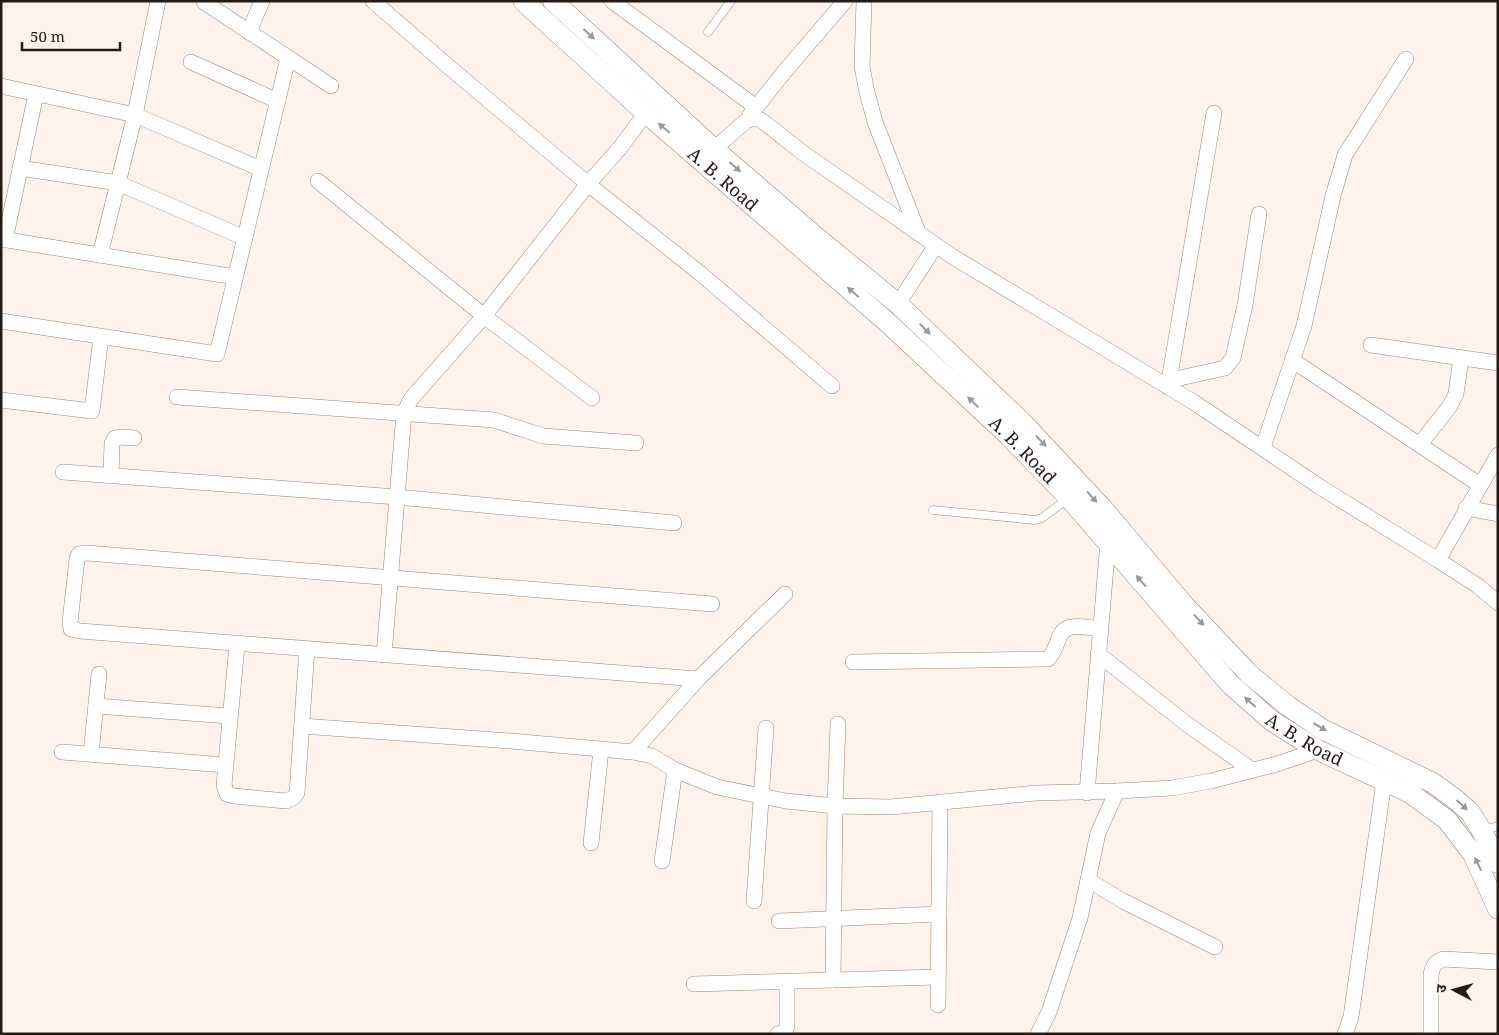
<svg xmlns="http://www.w3.org/2000/svg" width="1499" height="1035" font-family="'Noto Serif','Noto Sans Devanagari',serif">
	<style>
		.lines { fill: none; stroke-linecap: round; stroke-linejoin: round }
		.service-casing { stroke: #9e8473; stroke-width: 9 }
		.minor-casing { stroke: #9e8473; stroke-width: 16 }
		.secondary-casing { stroke: #9e8473; stroke-width: 21 }
		.service { stroke: #fff; stroke-width: 8 }
		.minor { stroke: #fff; stroke-width: 15 }
		.secondary { stroke: #fff; stroke-width: 20 }
		.oneway { fill: #9d9895 }
		.labels { text-anchor: middle; stroke-width: 4.5; stroke-linejoin: round; paint-order: stroke }
		.street-label { font-size: 18px; fill: #251b14; stroke: #fef2ea }
	</style>
	<rect width="100%" height="100%" fill="#fef2ea"/>
	<g class="lines">
		<g class="service-casing">
			<g id="service">
				<path d="M 708,32 L 731,1"/>
				<path d="M 933,510 L 1035,520 L 1042,518 L 1067,499"/>
				<path d="M 1482,831 L 1498,826"/>
			</g>
		</g>
		<g class="minor-casing">
			<g id="minor">
				<path d="M 373,1 L 449,67 L 588,184 L 701,274 L 832,386"/>
				<path d="M 612,1 L 756,107"/>
				<path d="M 864,1 L 862,66 L 866,88 L 875,122 L 918,232"/>
				<path d="M 204,2 L 331,86"/>
				<path d="M 249,32 L 262,1"/>
				<path d="M 191,62 L 278,101"/>
				<path d="M 1,86 L 135,115 L 261,169"/>
				<path d="M 750,115 L 785,71 L 845,1"/>
				<path d="M 706,156 L 746,121 L 755,118 L 761,120 L 803,153 L 950,255 L 1195,403 L 1320,487 L 1438,560 L 1478,586 L 1498,603"/>
				<path d="M 20,168 L 118,183 L 245,238"/>
				<path d="M 318,181 L 484,316 L 592,398"/>
				<path d="M 1,239 L 235,277"/>
				<path d="M 5,240 L 36,94"/>
				<path d="M 100,255 L 135,115 L 158,1"/>
				<path d="M 898,304 L 936,245"/>
				<path d="M 1,321 L 217,354 L 288,58"/>
				<path d="M 1371,345 L 1498,363"/>
				<path d="M 1292,360 L 1480,485"/>
				<path d="M 1171,380 L 1225,368 L 1233,358 L 1245,305 L 1259,214"/>
				<path d="M 1168,387 L 1214,113"/>
				<path d="M 177,397 L 494,420 L 543,436 L 636,443"/>
				<path d="M 1,400 L 92,411 L 101,337"/>
				<path d="M 1420,444 L 1450,406 L 1456,394 L 1461,358"/>
				<path d="M 1263,447 L 1304,326 L 1333,196 L 1345,155 L 1406,59"/>
				<path d="M 63,472 L 397,497 L 674,523"/>
				<path d="M 111,475 L 112,443 L 115,438 L 122,437 L 134,438"/>
				<path d="M 1466,508 L 1498,514"/>
				<path d="M 1438,560 L 1498,455"/>
				<path d="M 237,645 L 224,785 L 227,794 L 234,796 L 286,801 L 293,798 L 297,793 L 307,649"/>
				<path d="M 1098,654 L 1188,725 L 1252,770"/>
				<path d="M 384,655 L 404,413 L 411,399 L 484,316 L 588,184 L 619,149 L 646,113"/>
				<path d="M 853,662 L 1048,659 C 1054,653 1056,646 1059,638 C 1065,620 1086,628 1101,629"/>
				<path d="M 698,679 L 80,631 L 71,629 L 70,622 L 77,559 L 79,554 L 87,553 L 712,604"/>
				<path d="M 96,706 L 229,716"/>
				<path d="M 302,726 L 511,741 L 633,752 L 652,756 L 675,770 L 717,787 L 786,801 L 835,806 L 891,807 L 1036,793 L 1117,791 L 1172,788 L 1211,781 L 1277,764 L 1318,750"/>
				<path d="M 62,752 L 225,765"/>
				<path d="M 633,752 L 698,679 L 785,594"/>
				<path d="M 91,754 L 99,674"/>
				<path d="M 1087,793 L 1108,542"/>
				<path d="M 591,843 L 601,750"/>
				<path d="M 662,861 L 675,770"/>
				<path d="M 1088,880 L 1123,901 L 1215,947"/>
				<path d="M 754,901 L 766,728"/>
				<path d="M 779,921 L 939,914"/>
				<path d="M 833,980 L 835,806 L 838,724"/>
				<path d="M 694,984 L 938,977"/>
				<path d="M 938,1005 L 940,802"/>
				<path d="M 778,1034 L 785,1032 L 787,1026 L 787,982"/>
				<path d="M 1038,1034 L 1049,1012 L 1080,918 L 1098,833 L 1117,791"/>
				<path d="M 1345,1034 L 1351,1017 L 1384,781"/>
				<path d="M 1431,1034 L 1431,974 C 1433,966 1435,962 1443,959 L 1498,962"/>
			</g>
		</g>
		<g class="secondary-casing">
			<g id="secondary">
				<path id="s1" d="M 523,1 L 646,113 L 887,322 L 1008,435 L 1069,498 L 1230,684 L 1272,721 L 1318,750 L 1410,793 L 1447,820 L 1473,854 L 1498,909"/>
				<path d="M 553,1 L 714,149 L 816,237 L 898,304 L 1022,422 L 1104,510 L 1184,605 L 1249,674 L 1288,706 L 1322,729 L 1433,783 L 1455,799 L 1470,812 L 1482,831 L 1498,863"/>
			</g>
		</g>
		<use href="#service" class="service"/>
		<use href="#minor" class="minor"/>
		<use href="#secondary" class="secondary"/>
	</g>
	<defs><path id="oneway-solid" d="M-6-.8H1V-3.2L6.5 0L1 3.2V.8H-6Z" transform="scale(1.25)"/></defs>
	<g class="oneway">
		<use href="#oneway-solid" transform="translate(589 34) rotate(42)"/>
		<use href="#oneway-solid" transform="translate(664 128) rotate(-140)"/>
		<use href="#oneway-solid" transform="translate(735 167) rotate(41)"/>
		<use href="#oneway-solid" transform="translate(853 292) rotate(-139)"/>
		<use href="#oneway-solid" transform="translate(925 329) rotate(44)"/>
		<use href="#oneway-solid" transform="translate(973 402) rotate(-136)"/>
		<use href="#oneway-solid" transform="translate(1041 441) rotate(46)"/>
		<use href="#oneway-solid" transform="translate(1092 497) rotate(48)"/>
		<use href="#oneway-solid" transform="translate(1141 581) rotate(-131)"/>
		<use href="#oneway-solid" transform="translate(1199 620) rotate(47)"/>
		<use href="#oneway-solid" transform="translate(1250 702) rotate(-138)"/>
		<use href="#oneway-solid" transform="translate(1320 727) rotate(31)"/>
		<use href="#oneway-solid" transform="translate(1462 805) rotate(42)"/>
		<use href="#oneway-solid" transform="translate(1478 864) rotate(-115)"/>
	</g>
	<g class="labels">
		<g class="street-label">
			<text dy="6" stroke="none"><textPath href="#s1" startOffset="268">A. B. Road</textPath></text>
			<text dy="6" stroke="none"><textPath href="#s1" startOffset="672">A. B. Road</textPath></text>
			<text dy="6" stroke="none"><textPath href="#s1" startOffset="1078">A. B. Road</textPath></text>
		</g>
	</g>
	<rect width="1499" height="1035" fill="none" stroke="#251b14" stroke-width="5"/>
	<g transform="translate(1454 990) rotate(276)" stroke="#fef2ea" stroke-width="4" paint-order="stroke">
	<path d="M0-4L9 19L0 12L-9 19Z" fill="#251b14"/>
	<text y="-8" font-size="14" font-weight="bold" text-anchor="middle" fill="#251b14">उ</text>
	</g>
	<path d="M22 42v8h98v-8" fill="none" stroke="#251b14" stroke-width="2.5"/>
	<text x="30" y="42" font-size="15" fill="#251b14" stroke="#fef2ea" stroke-width="4" paint-order="stroke">50 m</text>
</svg>
